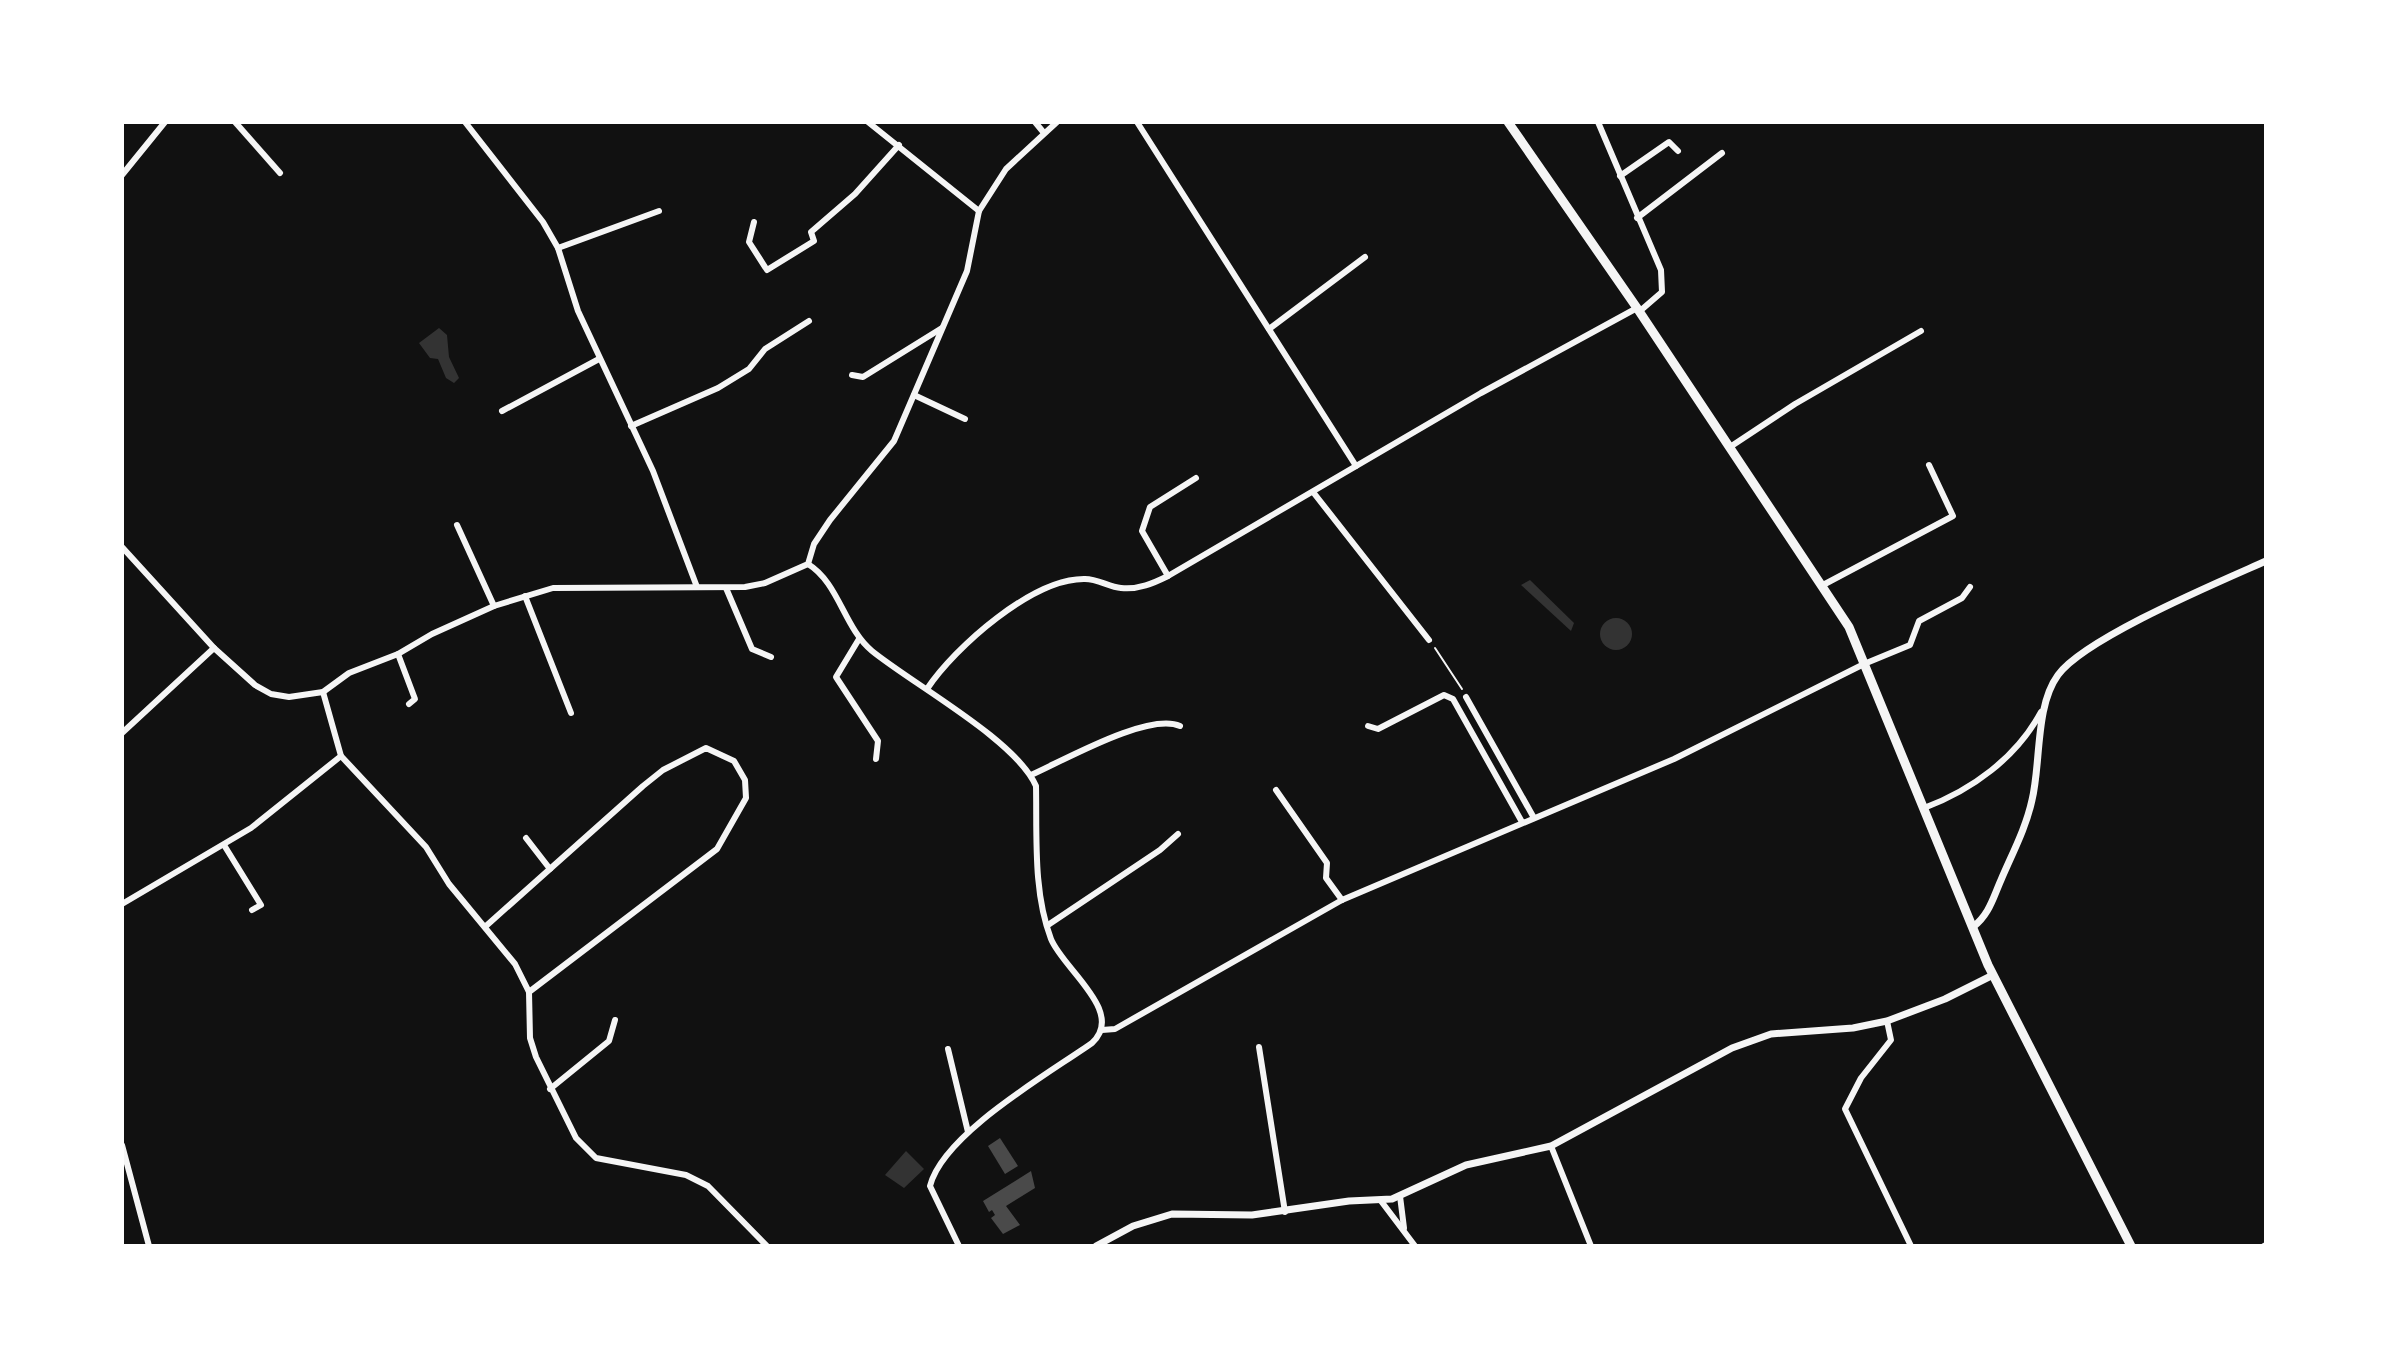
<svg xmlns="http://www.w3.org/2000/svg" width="2388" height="1368" font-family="Lora,serif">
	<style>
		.water { fill: #333 }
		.building { fill: #4a4a4a }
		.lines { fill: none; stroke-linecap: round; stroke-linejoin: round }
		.path { stroke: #f5f5f5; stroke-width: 2 }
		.minor { stroke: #f5f5f5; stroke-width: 6 }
		.tertiary { stroke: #f5f5f5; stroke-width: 7 }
		.primary { stroke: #f5f5f5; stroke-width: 9 }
	</style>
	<rect width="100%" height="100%" fill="#111"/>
	<g class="water">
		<path d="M 439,328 L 447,335 L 449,357 L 459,378 L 454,383 L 446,378 L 438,359 L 430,358 L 419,343 Z"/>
		<path d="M 1530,580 L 1574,623 L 1571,631 L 1521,585 Z"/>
		<circle cx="1616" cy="634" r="16"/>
		<path d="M 906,1151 L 924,1169 L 904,1188 L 885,1175 Z"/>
	</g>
	<g class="building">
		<path d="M 1000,1138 L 1018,1166 L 1005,1174 L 988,1146 Z"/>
		<path d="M 1031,1171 L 1035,1188 L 1006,1206 L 1020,1225 L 1003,1234 L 991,1218 L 995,1215 L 992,1210 L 989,1212 L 983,1201 Z"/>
	</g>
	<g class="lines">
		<path class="path" d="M 1435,648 L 1462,689"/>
		<g class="minor">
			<path d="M 235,122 L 280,173"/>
			<path d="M 465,122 L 543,222 L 558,248 L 578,311 L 653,471 L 697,587"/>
			<path d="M 868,122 L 979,211"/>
			<path d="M 1035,122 L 1044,133"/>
			<path d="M 1137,122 L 1356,466"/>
			<path d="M 1598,122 L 1661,270 L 1662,292 L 1640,311"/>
			<path d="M 122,175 L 165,122"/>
			<path d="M 1620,176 L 1669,142 L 1678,151"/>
			<path d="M 1637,218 L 1722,153"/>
			<path d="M 754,222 L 749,242 L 767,270 L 814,241 L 811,232 L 855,194 L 899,145"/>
			<path d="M 558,248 L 659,211"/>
			<path d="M 1269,329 L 1365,257"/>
			<path d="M 852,375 L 863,377 L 942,328"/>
			<path d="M 914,395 L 965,419"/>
			<path d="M 502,411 L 599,359"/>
			<path d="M 631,426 L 718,388 L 749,369 L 765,349 L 809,321"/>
			<path d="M 1730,447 L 1795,404 L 1921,331"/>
			<path d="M 1313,492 L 1429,640"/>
			<path d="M 457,525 L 494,606"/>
			<path d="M 122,547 L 214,648 L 255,685 L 271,694 L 289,697 L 323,692 L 349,673 L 398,654 L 432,634 L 494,606 L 553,588 L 745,587 L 765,583 L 808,564 L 814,544 L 830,520 L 894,441 L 967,271 L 979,211 L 1006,169 L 1057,122"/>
			<path d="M 808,564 C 839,583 844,628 872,651 C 914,685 1016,740 1036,786 C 1037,836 1033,892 1051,939 C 1063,969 1126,1012 1092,1043 C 1048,1074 943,1134 930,1186 L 959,1246"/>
			<path d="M 1168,576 L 1142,531 L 1150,507 L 1196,478"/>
			<path d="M 1823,585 L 1953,516 L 1929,465"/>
			<path d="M 726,588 L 752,649 L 771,657"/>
			<path d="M 525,596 L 571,713"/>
			<path d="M 859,639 L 836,677 L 878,741 L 876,759"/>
			<path d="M 398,654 L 415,699 L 409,704"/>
			<path d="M 927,689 C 955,647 1033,578 1085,579 C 1098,579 1109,587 1121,588 C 1138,590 1154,583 1168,576 L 1481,393 L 1637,308"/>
			<path d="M 1466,697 L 1534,818"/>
			<path d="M 1368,726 L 1378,729 L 1444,695 L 1453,699 L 1522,822"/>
			<path d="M 122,733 L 214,648"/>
			<path d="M 341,756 L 426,847 L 449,884 L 515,964 L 529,992 L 530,1038 L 536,1057 L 576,1138 L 596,1158 L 686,1175 L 708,1186 L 767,1246"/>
			<path d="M 1031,775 C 1063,761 1148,712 1180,726"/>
			<path d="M 1276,790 L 1327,863 L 1326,878 L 1342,900"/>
			<path d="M 1924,808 C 1972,790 2016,758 2041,712"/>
			<path d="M 526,838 L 550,869"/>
			<path d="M 224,845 L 261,905 L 252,910"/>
			<path d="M 122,904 L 251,828 L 341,756 L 323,692"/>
			<path d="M 1048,925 L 1160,850 L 1178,834"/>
			<path d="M 486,926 L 643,786 L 663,770 L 706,748 L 734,761 L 745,780 L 746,798 L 717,849 L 529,992"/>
			<path d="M 1887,1021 L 1891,1040 L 1861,1078 L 1845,1109 L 1911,1246"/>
			<path d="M 1102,1030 L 1115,1029 L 1342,900 L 1674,759 L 1864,664 L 1910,645 L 1919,621 L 1962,598 L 1970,587"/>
			<path d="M 1259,1047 L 1285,1212"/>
			<path d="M 948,1049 L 968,1132"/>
			<path d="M 550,1089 L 609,1041 L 615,1020"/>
			<path d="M 122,1145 L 149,1246"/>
			<path d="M 1551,1146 L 1591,1246"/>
			<path d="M 1400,1196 L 1404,1228"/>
			<path d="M 1381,1201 L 1415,1246"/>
			<path d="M 2264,1246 L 2266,1245"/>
		</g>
		<g class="tertiary">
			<path d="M 1973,927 C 1989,915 1993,898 2001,880 C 2012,854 2026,828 2032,800 C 2041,764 2035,706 2058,675 C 2085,638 2219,582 2266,561"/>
			<path d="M 1096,1246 L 1133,1226 L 1172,1214 L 1252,1215 L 1349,1201 L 1392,1199 L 1466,1165 L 1551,1146 L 1732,1048 L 1771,1034 L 1853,1028 L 1887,1021 L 1945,999 L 1993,975"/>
		</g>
		<path class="primary" d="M 1508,122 L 1637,308 L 1849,627 L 1988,965 L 2131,1246"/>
	</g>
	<rect width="2388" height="1368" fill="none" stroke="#ffffff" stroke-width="248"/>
</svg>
